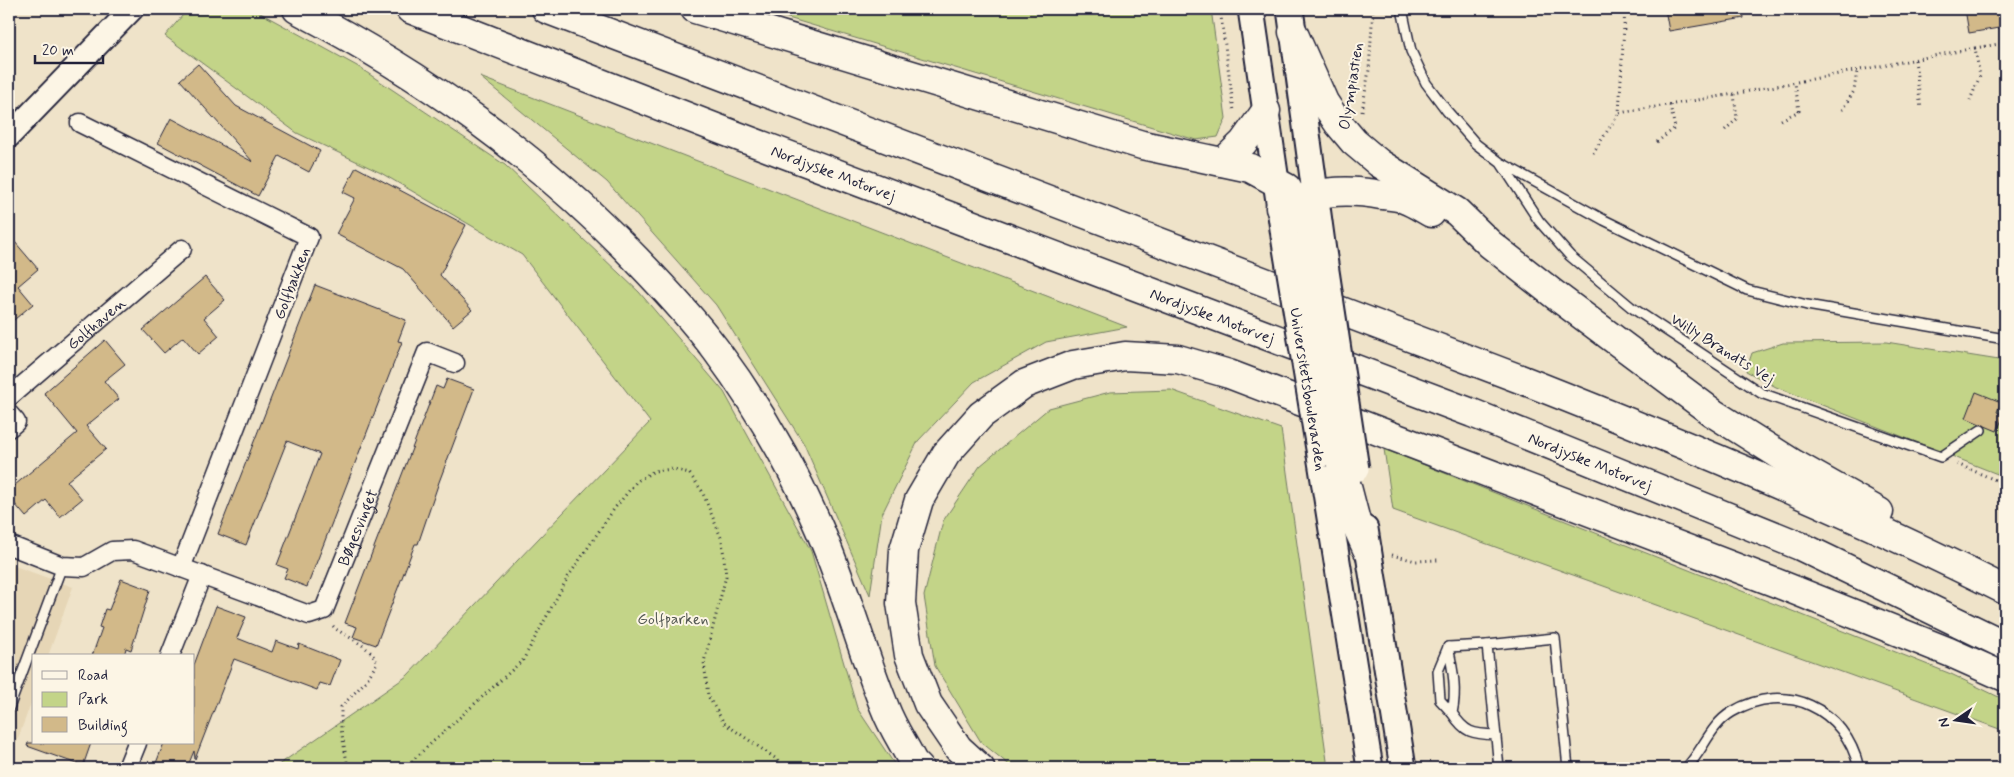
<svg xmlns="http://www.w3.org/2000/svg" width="2014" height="777" font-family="Mynerve,sans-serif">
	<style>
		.built { fill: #e6d6b6 }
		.green { fill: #c3d488; stroke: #727b62 }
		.building { fill: #d2b989; stroke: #22223b }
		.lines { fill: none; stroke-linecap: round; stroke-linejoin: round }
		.service-casing { stroke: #22223b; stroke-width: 12 }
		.minor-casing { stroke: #22223b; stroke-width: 21 }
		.tertiary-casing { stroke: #22223b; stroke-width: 26 }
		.secondary-casing { stroke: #22223b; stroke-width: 29 }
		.motorway-casing { stroke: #22223b; stroke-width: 31 }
		.path { stroke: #22223b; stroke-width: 3; stroke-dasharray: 1 4; stroke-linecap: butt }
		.service { stroke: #fcf5e5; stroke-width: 9 }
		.minor { stroke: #fcf5e5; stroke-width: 18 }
		.tertiary { stroke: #fcf5e5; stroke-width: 22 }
		.secondary { stroke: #fcf5e5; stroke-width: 25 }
		.motorway { stroke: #fcf5e5; stroke-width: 28 }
		.secondary-bridge-casing { stroke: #22223b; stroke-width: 29; stroke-linecap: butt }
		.motorway-bridge-casing { stroke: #22223b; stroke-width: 31; stroke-linecap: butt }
		.secondary-bridge { stroke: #fcf5e5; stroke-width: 25 }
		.motorway-bridge { stroke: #fcf5e5; stroke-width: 28 }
		.labels { text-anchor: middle; stroke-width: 4; stroke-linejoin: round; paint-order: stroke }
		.street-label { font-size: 16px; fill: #22223b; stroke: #fcf5e5 }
		.park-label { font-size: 16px; fill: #525752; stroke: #fcf5e5 }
	</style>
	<rect width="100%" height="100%" fill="#efe3c9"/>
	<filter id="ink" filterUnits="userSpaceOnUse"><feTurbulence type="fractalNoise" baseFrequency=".02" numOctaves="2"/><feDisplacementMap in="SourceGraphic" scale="10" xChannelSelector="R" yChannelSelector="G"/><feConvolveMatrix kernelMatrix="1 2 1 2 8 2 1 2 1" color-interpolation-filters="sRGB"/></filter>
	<g filter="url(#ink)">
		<path class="built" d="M 9,564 L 73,587 L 48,656 L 34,656 L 34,695 L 9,763 Z"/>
		<g class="green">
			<path d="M 188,9 L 253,9 L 357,66 L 505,165 L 639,292 L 724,392 L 811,551 L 857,708 L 897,768 L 274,768 L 407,676 L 650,422 L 522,255 L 381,173 L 297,133 L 165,36 Z"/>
			<path d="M 758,9 L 1211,9 L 1226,118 L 1218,137 L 1196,140 Z"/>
			<path d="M 480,77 L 1127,327 L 1046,342 L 974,382 L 918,441 L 882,514 L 870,595 L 804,444 L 716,305 L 607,182 Z"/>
			<path d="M 1886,342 L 2005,361 L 2005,477 L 1776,387 L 1746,371 L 1752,353 L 1783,343 Z"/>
			<path d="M 1171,390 L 1281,429 L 1328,768 L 1013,768 L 981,742 L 935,666 L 924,596 L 943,521 L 980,466 L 1049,408 L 1110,392 Z"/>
			<path d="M 1384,449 L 1951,674 L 2005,700 L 2005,731 L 1393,510 Z"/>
		</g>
		<g class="building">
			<path d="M 1665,9 L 1743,9 L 1744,18 L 1669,31 Z"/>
			<path d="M 1965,9 L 2005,9 L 2005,27 L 1969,33 Z"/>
			<path d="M 198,64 L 236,106 L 320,151 L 309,172 L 279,156 L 258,196 L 158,143 L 171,118 L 253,162 L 180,80 Z"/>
			<path d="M 356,167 L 466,225 L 440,275 L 472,310 L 453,326 L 403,269 L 336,234 L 355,198 L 343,192 Z"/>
			<path d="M 9,235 L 38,269 L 18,286 L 33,304 L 9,324 Z"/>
			<path d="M 205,277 L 225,300 L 204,318 L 219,336 L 198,354 L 183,337 L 164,353 L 143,330 Z"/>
			<path d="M 315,285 L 406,320 L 398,341 L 402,342 L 307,587 L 284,578 L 288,569 L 277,565 L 320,454 L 287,441 L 246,545 L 218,534 Z"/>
			<path d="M 105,340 L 125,364 L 104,381 L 119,399 L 86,426 L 106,449 L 67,481 L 82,499 L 60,517 L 46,500 L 26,517 L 9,497 L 9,490 L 77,433 L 44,393 Z"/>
			<path d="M 447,379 L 474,389 L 439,482 L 418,544 L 415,544 L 376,645 L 353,637 L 357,627 L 345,623 L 436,386 L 443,389 Z"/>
			<path d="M 1976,392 L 2001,402 L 1997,412 L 2004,415 L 1997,431 L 1966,418 Z"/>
			<path d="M 121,579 L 150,590 L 131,650 L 126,648 L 124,656 L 92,656 L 102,628 L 99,627 L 105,609 L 109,610 Z"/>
			<path d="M 216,606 L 246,617 L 237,638 L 272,652 L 276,641 L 298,649 L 299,644 L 340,660 L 330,686 L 320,683 L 317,690 L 234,659 L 195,759 L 194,751 L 187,768 L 154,768 L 164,743 L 194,743 L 194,665 Z"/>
			<path d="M 28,743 L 91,743 L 83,766 L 27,746 Z"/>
		</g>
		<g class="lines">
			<g class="service-casing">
				<g id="service">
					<path d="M 1402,9 L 1411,51 L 1426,83 L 1447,111 L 1476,144 L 1501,163 L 1539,221 L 1570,256 L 1631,307 L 1761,393 L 1941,457 L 1981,430"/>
					<path d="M 1503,164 L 1604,220 L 1747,290 L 1807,305 L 2005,339"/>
					<path d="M 1487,645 L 1448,647 C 1453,669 1457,691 1452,713 C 1465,733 1472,734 1496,735"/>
					<path d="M 1448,647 L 1438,671 L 1440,700 L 1452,713"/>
					<path d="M 9,708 L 62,566"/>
					<path d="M 1499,768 L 1487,645 L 1555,638 L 1568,768"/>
					<path d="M 1686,768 C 1703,751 1710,725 1732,712 C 1786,680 1845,708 1859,768"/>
				</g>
			</g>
			<g class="minor-casing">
				<g id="minor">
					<path d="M 80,123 L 309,237 L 181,568"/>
					<path id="s1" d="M 9,397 L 182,249"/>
					<path d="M 9,414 L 16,422 L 9,428"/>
					<path id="s2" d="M 9,545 L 62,566 L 84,567 L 112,551 L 133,550 L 309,615 L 324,610 L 427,352 L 455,363"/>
					<path d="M 170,656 L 202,575"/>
					<path d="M 127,768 L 137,743"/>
				</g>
			</g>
			<g class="tertiary-casing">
				<path id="tertiary" d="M 9,136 L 132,9"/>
			</g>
			<g class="secondary-casing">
				<g id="secondary">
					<path d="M 1251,9 L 1284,236"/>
					<path d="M 1290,9 L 1323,251"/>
					<path d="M 1320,455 L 1370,768"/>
					<path d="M 1365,529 L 1403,768"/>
				</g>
			</g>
			<g class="motorway-casing">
				<g id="motorway">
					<path d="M 297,9 C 425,76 536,155 636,259 C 664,288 692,318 716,350 C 757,405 792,466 819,528 C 845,587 861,649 885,708 C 892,727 904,744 913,762 L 919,768"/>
					<path id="s3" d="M 410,9 L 724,131 L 1472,413 L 1800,546 L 2005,645"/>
					<path d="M 546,9 L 1528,382 C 1690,446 1850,512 2005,590"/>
					<path d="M 695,9 L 1142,145 L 1250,168 L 1287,188 L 1300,213 L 1306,244"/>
					<path d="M 1293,32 L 1324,102 L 1338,123 L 1354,142 L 1379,163 L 1457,212 L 1490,244 L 1555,295 L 1713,413 L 1794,464 L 1879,512"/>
					<path d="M 1223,162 L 1243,143 L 1266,111"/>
					<path d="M 1280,208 C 1313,191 1344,188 1381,195 C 1388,196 1397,196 1404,199 C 1413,202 1422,208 1431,213"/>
					<path d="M 1341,464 L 1358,529 L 1367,549"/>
					<path d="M 980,768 L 958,748 L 928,704 L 909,655 L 901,603 L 904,550 L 919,500 L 946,454 L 981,415 L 1024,384 L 1073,365 L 1125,356 L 1178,359 L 1229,374 L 1779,584 L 1949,652 L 2005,677"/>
				</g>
			</g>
			<g class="path">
				<path d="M 1220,9 L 1234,111"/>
				<path d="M 1625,9 L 1619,113 L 1734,94 L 1975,48 L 1980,76 L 1970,100"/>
				<path d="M 1975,48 L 2005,43"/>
				<path d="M 1915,60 L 1921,109"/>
				<path d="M 1842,110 L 1854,91 L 1857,71"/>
				<path d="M 1362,111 L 1369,70 L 1373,9"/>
				<path d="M 1781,120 L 1799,111 L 1795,83"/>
				<path d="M 1725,130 L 1737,119 L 1734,94"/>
				<path d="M 1657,142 L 1675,128 L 1670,105"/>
				<path d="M 1593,153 L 1619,113"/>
				<path d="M 1957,464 L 2005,484"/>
				<path d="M 1392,555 L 1416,561 L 1439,560"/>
				<path d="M 333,626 L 336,629 C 349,638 372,647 377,663 L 366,681 L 341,707 L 341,729 L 348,768"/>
				<path d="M 404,768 L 523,660 L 568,577 L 614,509 L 637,481 L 654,471 L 674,469 L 689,473 L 702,491 L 722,540 L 726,576 L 704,662 L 708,696 L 724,723 L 778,760 L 780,768"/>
				<path d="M 446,768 L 455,768"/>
			</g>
			<use href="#service" class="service"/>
			<use href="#minor" class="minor"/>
			<use href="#tertiary" class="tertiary"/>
			<use href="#secondary" class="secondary"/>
			<use href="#motorway" class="motorway"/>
			<g class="secondary-bridge-casing">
				<g id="secondary-bridge">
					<path d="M 1284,236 L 1320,455"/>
					<path d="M 1323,251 L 1356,469"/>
				</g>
			</g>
			<g class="motorway-bridge-casing">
				<path id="motorway-bridge" d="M 1306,244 L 1341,464"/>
			</g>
			<use href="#secondary-bridge" class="secondary-bridge"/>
			<use href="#motorway-bridge" class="motorway-bridge"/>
		</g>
	</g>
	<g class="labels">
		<g class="street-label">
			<text transform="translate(1350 86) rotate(-81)" y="6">Olympiastien</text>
			<text dy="6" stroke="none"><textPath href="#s3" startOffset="454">Nordjyske Motorvej</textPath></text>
			<text transform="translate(291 283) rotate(-69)" y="6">Golfbakken</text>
			<text dy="6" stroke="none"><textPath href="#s3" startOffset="859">Nordjyske Motorvej</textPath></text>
			<text dy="6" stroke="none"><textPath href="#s1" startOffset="114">Golfhaven</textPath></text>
			<text transform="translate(1723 348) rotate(32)" y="6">Willy Brandts Vej</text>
			<text transform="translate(1309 389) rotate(81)" y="6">Universitetsboulevarden</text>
			<text dy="6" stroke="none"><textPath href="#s3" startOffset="1264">Nordjyske Motorvej</textPath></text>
			<text dy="6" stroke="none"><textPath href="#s2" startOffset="425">Bøgesvinget</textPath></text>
		</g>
		<g class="park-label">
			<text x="673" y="624">Golfparken</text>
		</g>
	</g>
	<rect width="2014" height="777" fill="none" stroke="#fcf5e5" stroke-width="30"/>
	<rect x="15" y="15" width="1984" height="747" fill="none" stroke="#22223b" stroke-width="2" filter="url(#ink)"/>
	<rect x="32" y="654" width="162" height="90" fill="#fcf5e5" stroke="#a5a1a1"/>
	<rect x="42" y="671" width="25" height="8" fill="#fcf5e5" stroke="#a5a1a1"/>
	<text x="78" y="680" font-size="15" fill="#22223b">Road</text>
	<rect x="42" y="692" width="25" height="15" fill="#c3d488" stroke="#a5a1a1"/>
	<text x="78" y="704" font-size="15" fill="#22223b">Park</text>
	<rect x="42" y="717" width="25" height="15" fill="#d2b989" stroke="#a5a1a1"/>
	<text x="78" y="730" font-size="15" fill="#22223b">Building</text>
	<g transform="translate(1956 720) rotate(257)" stroke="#fcf5e5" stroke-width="4" paint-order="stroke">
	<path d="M0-4L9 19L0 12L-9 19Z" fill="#22223b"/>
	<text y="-8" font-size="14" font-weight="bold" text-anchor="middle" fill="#22223b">N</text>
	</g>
	<path d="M35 55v8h68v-8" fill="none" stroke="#22223b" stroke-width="2.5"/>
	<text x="42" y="55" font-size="15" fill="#22223b" stroke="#fcf5e5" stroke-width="4" paint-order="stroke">20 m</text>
</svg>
